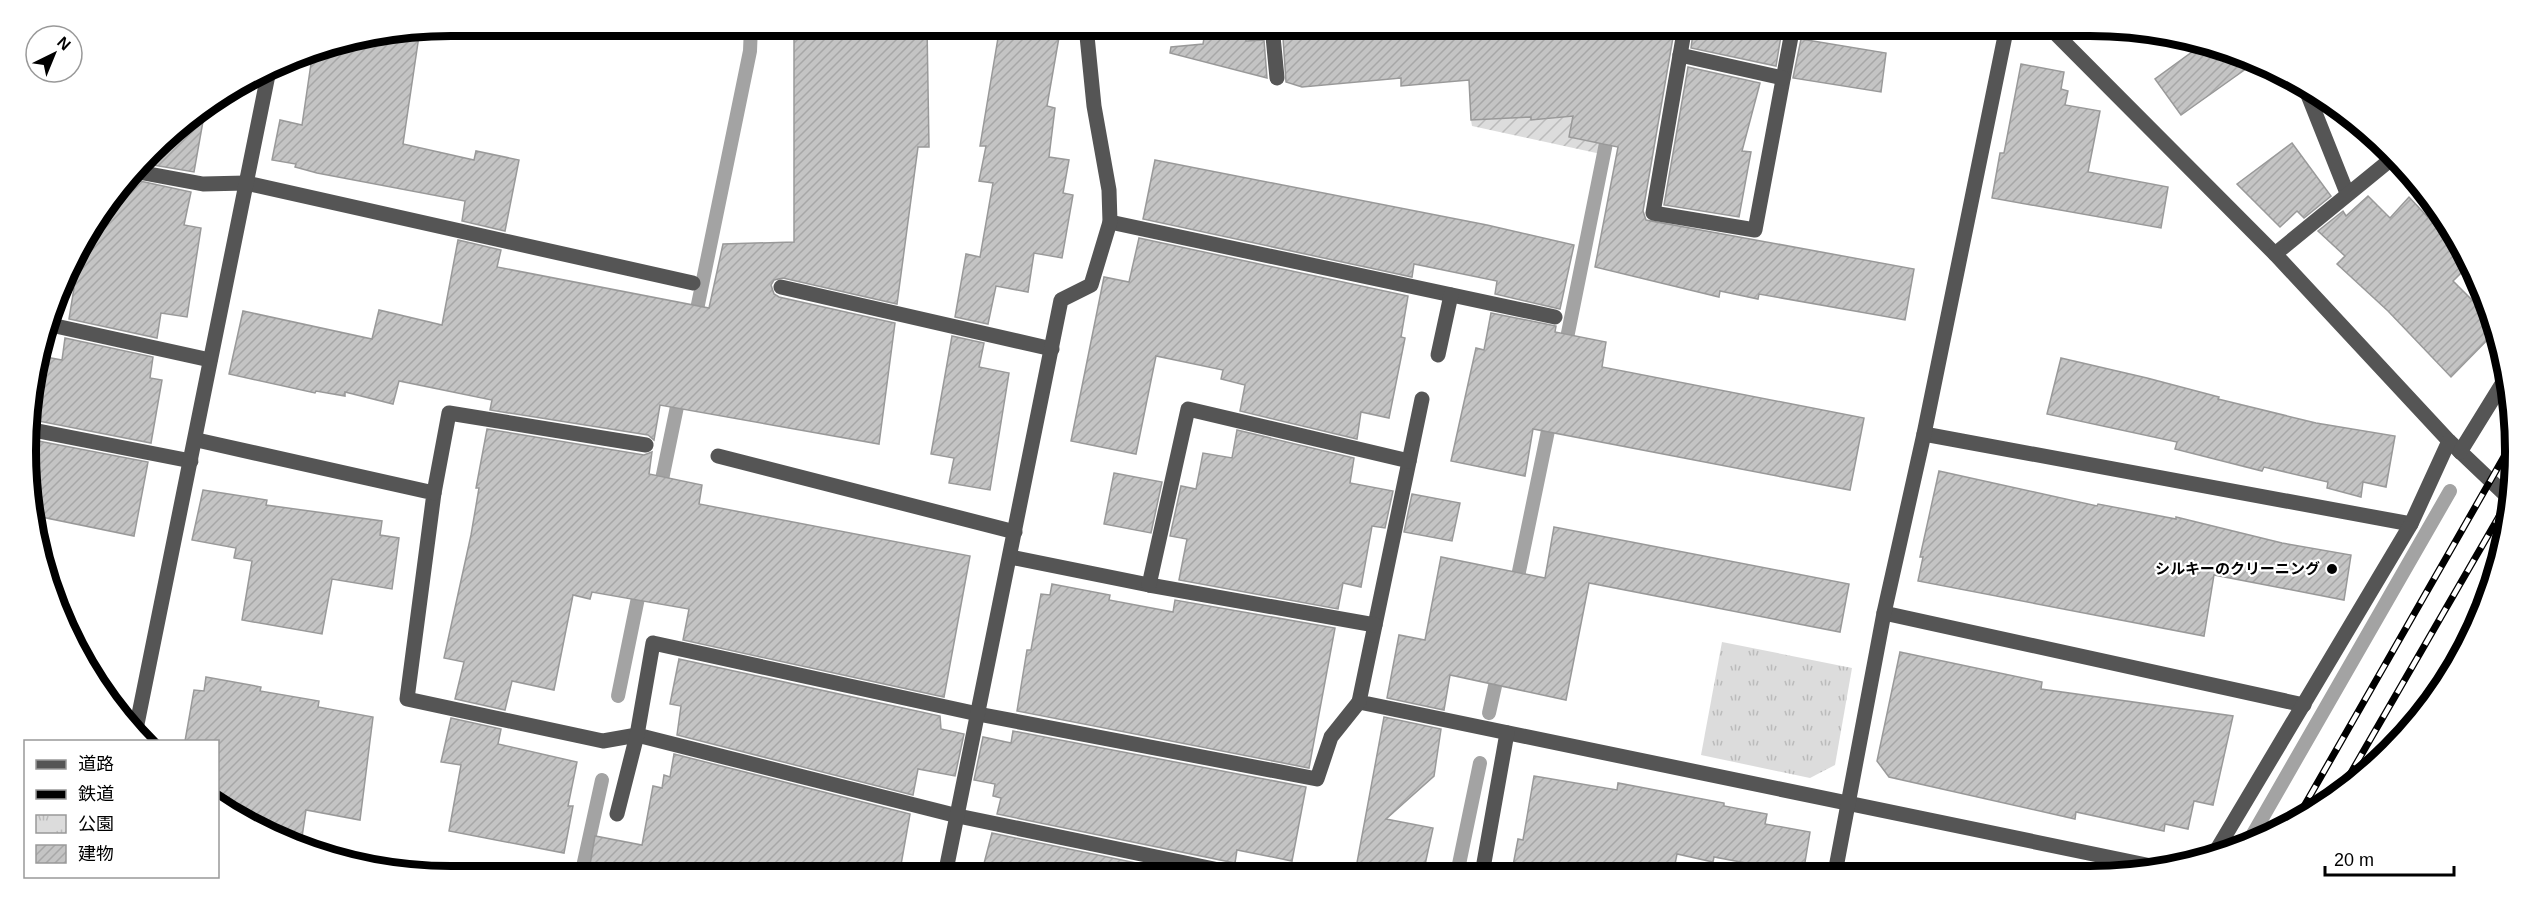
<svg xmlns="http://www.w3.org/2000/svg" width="2541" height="902" font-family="Arial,'Noto Sans JP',sans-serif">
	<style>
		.park { fill: url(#park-tufts) }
		.garden { fill: url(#garden-furrows) }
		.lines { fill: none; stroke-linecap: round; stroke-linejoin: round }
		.stream { stroke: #a3a3a3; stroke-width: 14 }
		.building { fill: url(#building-hatch); stroke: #999; stroke-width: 1.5 }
		.minor { stroke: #555; stroke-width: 15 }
		.rail-casing { stroke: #000; stroke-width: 7 }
		.rail { stroke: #fff; stroke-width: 4.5; stroke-dasharray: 14; stroke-linecap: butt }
		.poi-dot { fill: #000; stroke: #fff; stroke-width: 2 }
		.labels { text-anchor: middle; stroke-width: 4.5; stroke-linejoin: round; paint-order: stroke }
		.poi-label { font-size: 15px; font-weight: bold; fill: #000; stroke: #fff; text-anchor: end }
		.rim { fill: none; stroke: #000; stroke-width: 8 }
	</style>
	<defs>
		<pattern id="park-tufts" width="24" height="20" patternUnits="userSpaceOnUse" patternTransform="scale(1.5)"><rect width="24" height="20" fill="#dcdcdc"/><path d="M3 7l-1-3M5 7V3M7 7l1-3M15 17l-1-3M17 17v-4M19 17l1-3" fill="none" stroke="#bbb"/></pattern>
		<pattern id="garden-furrows" width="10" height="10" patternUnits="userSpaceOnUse" patternTransform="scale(1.5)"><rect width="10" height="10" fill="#dcdcdc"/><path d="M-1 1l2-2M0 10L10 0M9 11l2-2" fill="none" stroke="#bbb"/></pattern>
		<pattern id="building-hatch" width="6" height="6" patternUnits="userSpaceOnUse" patternTransform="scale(1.5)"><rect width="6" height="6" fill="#c4c4c4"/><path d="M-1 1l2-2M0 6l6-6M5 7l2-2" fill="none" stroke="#a7a7a7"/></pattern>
	</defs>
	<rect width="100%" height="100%" fill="#fff"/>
	<path class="park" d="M 1722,642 L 1852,668 L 1835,765 L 1810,778 L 1701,755 Z"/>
	<path class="garden" d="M 1539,26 L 1561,26 L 1563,45 L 1588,43 L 1586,26 L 1624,26 L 1620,63 L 1584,61 L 1569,137 L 1604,144 L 1601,154 L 1472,126 L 1471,120 L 1539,36 Z"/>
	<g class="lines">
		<g class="stream">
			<path d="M 694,324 L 750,51 L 751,26"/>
			<path d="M 1564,353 L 1609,128"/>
			<path d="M 659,494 L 680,392"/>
			<path d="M 1515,591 L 1551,416"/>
			<path d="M 618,696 L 641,583"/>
			<path d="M 1489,713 L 1499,668"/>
			<path d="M 2249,841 L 2450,491"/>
			<path d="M 1457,874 L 1480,763"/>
			<path d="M 581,876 L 602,780"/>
		</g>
	</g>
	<g class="building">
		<path d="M 794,26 L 927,26 L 929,147 L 918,147 L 897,304 L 783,278 L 774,280 L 771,285 L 774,294 L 779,297 L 895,323 L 879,444 L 660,405 L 654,440 L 648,435 L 490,410 L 492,400 L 399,381 L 393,404 L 345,392 L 345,396 L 316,391 L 315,393 L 229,374 L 243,311 L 372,339 L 379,310 L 442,325 L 458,240 L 501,250 L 497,267 L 709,308 L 723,244 L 794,242 Z"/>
		<path d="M 1000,26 L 1061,26 L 1047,106 L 1055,108 L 1049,157 L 1069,160 L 1063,193 L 1073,195 L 1062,258 L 1034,253 L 1028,292 L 996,286 L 988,324 L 955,317 L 966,254 L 980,257 L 993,183 L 979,181 L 986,146 L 980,146 Z"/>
		<path d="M 1206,26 L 1245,26 L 1246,41 L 1264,40 L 1267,78 L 1170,53 L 1171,47 L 1203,44 Z"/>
		<path d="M 1365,26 L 1675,26 L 1643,211 L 1646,220 L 1914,269 L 1905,320 L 1759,294 L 1758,299 L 1720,291 L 1719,297 L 1595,267 L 1618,147 L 1569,137 L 1573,116 L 1531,120 L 1531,117 L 1471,120 L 1469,80 L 1401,86 L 1401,78 L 1302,87 L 1286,82 L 1283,38 L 1365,32 Z"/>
		<path d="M 1694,26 L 1757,26 L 1756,31 L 1781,36 L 1776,66 L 1691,48 Z"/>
		<path d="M 420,29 L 403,144 L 474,160 L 476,151 L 519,160 L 505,231 L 462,221 L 465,201 L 317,173 L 295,167 L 296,164 L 272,160 L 280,120 L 302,125 L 313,50 L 368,34 Z"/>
		<path d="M 1801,39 L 1886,53 L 1881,92 L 1793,78 Z"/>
		<path d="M 2203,44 L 2211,44 L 2257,61 L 2181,115 L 2155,79 Z"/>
		<path d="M 2021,64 L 2064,72 L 2061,89 L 2068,91 L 2065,105 L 2100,111 L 2088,172 L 2168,187 L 2161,228 L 1992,198 L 2000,153 L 2004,153 Z"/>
		<path d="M 1688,67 L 1760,83 L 1742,151 L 1751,152 L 1739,217 L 1664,205 Z"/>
		<path d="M 205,110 L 194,172 L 141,163 L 170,131 Z"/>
		<path d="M 2292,143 L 2331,196 L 2304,218 L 2297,211 L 2280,227 L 2237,184 Z"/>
		<path d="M 1155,160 L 1487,225 L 1574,245 L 1560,309 L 1495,294 L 1497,281 L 1414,264 L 1412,277 L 1143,219 Z"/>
		<path d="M 126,178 L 191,192 L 184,225 L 201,228 L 187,317 L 161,313 L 157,338 L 69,319 L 74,288 L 62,286 L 70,262 L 113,192 Z"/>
		<path d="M 2368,196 L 2390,218 L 2409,197 L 2468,260 L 2470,264 L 2453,281 L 2495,323 L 2497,330 L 2451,377 L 2388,311 L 2337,264 L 2345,256 L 2318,231 L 2343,211 L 2346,216 Z"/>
		<path d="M 1139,238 L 1408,296 L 1401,337 L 1405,338 L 1389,418 L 1361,412 L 1357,439 L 1240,411 L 1245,385 L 1221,379 L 1223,370 L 1156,356 L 1136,454 L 1071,441 L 1104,277 L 1129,282 Z"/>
		<path d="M 1491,313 L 1556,326 L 1555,332 L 1606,342 L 1602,367 L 1864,418 L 1850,490 L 1533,429 L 1525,476 L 1451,461 L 1476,348 L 1484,350 Z"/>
		<path d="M 952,336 L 984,343 L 979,367 L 1009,373 L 990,490 L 949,483 L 954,458 L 931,454 Z"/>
		<path d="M 65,338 L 153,357 L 150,378 L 162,380 L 151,443 L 28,419 L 29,396 L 41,356 L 62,360 Z"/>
		<path d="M 2061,358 L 2147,378 L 2219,397 L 2218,399 L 2316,423 L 2395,436 L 2386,487 L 2363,482 L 2361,497 L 2327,488 L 2328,482 L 2264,467 L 2262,471 L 2175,449 L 2177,442 L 2047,414 Z"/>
		<path d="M 487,429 L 644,455 L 652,452 L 649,474 L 702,485 L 699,504 L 970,556 L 944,697 L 683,640 L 689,609 L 592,592 L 590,599 L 573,595 L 554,690 L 512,681 L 505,710 L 455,699 L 464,662 L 444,658 L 471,535 L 479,488 L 476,488 Z"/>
		<path d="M 1237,430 L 1354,458 L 1350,483 L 1393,491 L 1385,528 L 1372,526 L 1361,587 L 1343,583 L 1338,609 L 1179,580 L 1187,539 L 1170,536 L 1181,486 L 1196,489 L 1203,453 L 1232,458 Z"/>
		<path d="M 28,439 L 148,462 L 134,536 L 32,515 L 26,479 Z"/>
		<path d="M 1939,471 L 2097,506 L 2098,504 L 2176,519 L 2176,517 L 2282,543 L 2351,555 L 2344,600 L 2214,575 L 2204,636 L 1918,581 L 1923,557 L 1920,557 Z"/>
		<path d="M 1114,473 L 1162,482 L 1151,533 L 1104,524 Z"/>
		<path d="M 203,490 L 267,500 L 266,505 L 382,521 L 380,535 L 399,538 L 392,589 L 332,579 L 322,634 L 242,620 L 252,561 L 234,558 L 236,548 L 192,540 Z"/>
		<path d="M 1412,494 L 1460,503 L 1452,541 L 1404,532 Z"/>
		<path d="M 1554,527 L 1849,584 L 1840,632 L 1589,583 L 1566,700 L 1450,675 L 1444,710 L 1387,698 L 1399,635 L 1425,640 L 1441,557 L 1545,578 Z"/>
		<path d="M 1052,584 L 1110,595 L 1109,600 L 1173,612 L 1175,600 L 1335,628 L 1309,768 L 1017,711 L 1027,650 L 1031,650 L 1041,594 L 1050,595 Z"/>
		<path d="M 1900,652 L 2042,682 L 2041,689 L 2233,716 L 2213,805 L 2194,801 L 2188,829 L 2165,824 L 2164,831 L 2076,812 L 2075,819 L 1889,777 L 1877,761 Z"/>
		<path d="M 679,659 L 940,716 L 941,729 L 964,734 L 955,776 L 918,769 L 913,795 L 677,735 L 681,706 L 670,704 Z"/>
		<path d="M 206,677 L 261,687 L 260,691 L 319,701 L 318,707 L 373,717 L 360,820 L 306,810 L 301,844 L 218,806 L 218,741 L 185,741 L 194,690 L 204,691 Z"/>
		<path d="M 1384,717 L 1441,729 L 1434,776 L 1386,819 L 1433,828 L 1423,874 L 1401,874 L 1356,868 Z"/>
		<path d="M 451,718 L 501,729 L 498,744 L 577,762 L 568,806 L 573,806 L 564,853 L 449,831 L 461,765 L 441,762 Z"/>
		<path d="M 1013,731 L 1306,787 L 1292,861 L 1237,850 L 1235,863 L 997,814 L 1001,798 L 993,796 L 995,784 L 974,780 L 983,737 L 1011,743 Z"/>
		<path d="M 674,754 L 910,814 L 899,876 L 588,876 L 595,836 L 642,845 L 653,786 L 662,788 L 664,775 L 670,777 Z"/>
		<path d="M 1534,776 L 1617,790 L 1618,783 L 1724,803 L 1724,806 L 1767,814 L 1765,824 L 1810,832 L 1803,874 L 1714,857 L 1713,862 L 1677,854 L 1673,874 L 1517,874 L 1512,871 L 1518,839 L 1523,840 Z"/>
		<path d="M 992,833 L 1194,875 L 981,875 Z"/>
	</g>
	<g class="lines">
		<g class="minor">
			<path d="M 1272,26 L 1277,78"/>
			<path d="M 1685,26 L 1653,213 L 1755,230 L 1793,26"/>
			<path d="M 2048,26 L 2275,254 L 2449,441 L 2511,500"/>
			<path d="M 1680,55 L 1783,78"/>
			<path d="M 2304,85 L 2347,193"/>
			<path d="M 133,171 L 203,184 L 246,183 L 693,283"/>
			<path d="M 1110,222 L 1555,317"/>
			<path d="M 2275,254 L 2395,156"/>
			<path d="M 781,287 L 1052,349"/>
			<path d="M 51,325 L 210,360"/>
			<path d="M 1438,355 L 1451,295"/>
			<path d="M 1422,399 L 1359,702 L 2161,868"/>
			<path d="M 28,429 L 191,461"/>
			<path d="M 1924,434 L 2411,524"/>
			<path d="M 197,440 L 434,493 L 407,699 L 603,741 L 637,735 L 958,816 L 1243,875"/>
			<path d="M 2460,452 L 2507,376"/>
			<path d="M 718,456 L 1015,532"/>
			<path d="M 434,493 L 449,413 L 646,445"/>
			<path d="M 1010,557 L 1149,585 L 1375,625"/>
			<path d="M 1149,585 L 1188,409 L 1409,461"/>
			<path d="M 1884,613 L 2304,705"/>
			<path d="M 135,734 L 269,70"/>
			<path d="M 617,814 L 637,735 L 653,643 L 978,714 L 1317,779 L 1331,737 L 1359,702"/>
			<path d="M 2216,851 L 2411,524 L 2449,441"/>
			<path d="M 1835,873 L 1884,613 L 1924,434 L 2007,26"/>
			<path d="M 1482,874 L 1507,733"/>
			<path d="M 945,875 L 1061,300 L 1091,285 L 1110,222 L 1109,190 L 1094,106 L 1086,26"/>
		</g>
		<g class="rail-casing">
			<g id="rail">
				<path d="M 2341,790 L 2512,494"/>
				<path d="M 2295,822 L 2513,441"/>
			</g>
		</g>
		<use href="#rail" class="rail"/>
	</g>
	<circle class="poi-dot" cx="2332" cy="569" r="6"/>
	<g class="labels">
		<g class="poi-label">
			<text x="2320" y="574">シルキーのクリーニング</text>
		</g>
	</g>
	<path d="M0 0H2541V902H0ZM451 36H2090A415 415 0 0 1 2505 451V451A415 415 0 0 1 2090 866H451A415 415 0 0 1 36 451V451A415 415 0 0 1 451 36Z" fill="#fff" fill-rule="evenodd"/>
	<path class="rim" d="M451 36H2090A415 415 0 0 1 2505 451V451A415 415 0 0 1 2090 866H451A415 415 0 0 1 36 451V451A415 415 0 0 1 451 36Z"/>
	<rect x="24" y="740" width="195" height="138" fill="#ffffff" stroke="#999999" stroke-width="1.5"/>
	<rect x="36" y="760" width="30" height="9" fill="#555555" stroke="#999999" stroke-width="1.5"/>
	<text x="78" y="770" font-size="18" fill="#000000">道路</text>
	<rect x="36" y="790" width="30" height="9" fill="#000000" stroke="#999999" stroke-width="1.5"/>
	<text x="78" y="800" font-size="18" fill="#000000">鉄道</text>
	<rect x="36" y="815" width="30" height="18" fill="url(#park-tufts)" stroke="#999999" stroke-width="1.5"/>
	<text x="78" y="830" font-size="18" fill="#000000">公園</text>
	<rect x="36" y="845" width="30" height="18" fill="url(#building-hatch)" stroke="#999999" stroke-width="1.5"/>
	<text x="78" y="860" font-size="18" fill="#000000">建物</text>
	<g transform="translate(54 54) rotate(43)"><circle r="28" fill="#ffffff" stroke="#999999" stroke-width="1.5"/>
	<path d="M0-4.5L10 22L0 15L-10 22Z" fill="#000000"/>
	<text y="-9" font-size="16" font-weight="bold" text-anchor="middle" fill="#000000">N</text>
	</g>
	<path d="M2325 866v9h129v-9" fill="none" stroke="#000000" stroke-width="3"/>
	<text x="2334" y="866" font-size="18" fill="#000000" stroke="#ffffff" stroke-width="4.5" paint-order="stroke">20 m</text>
</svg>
